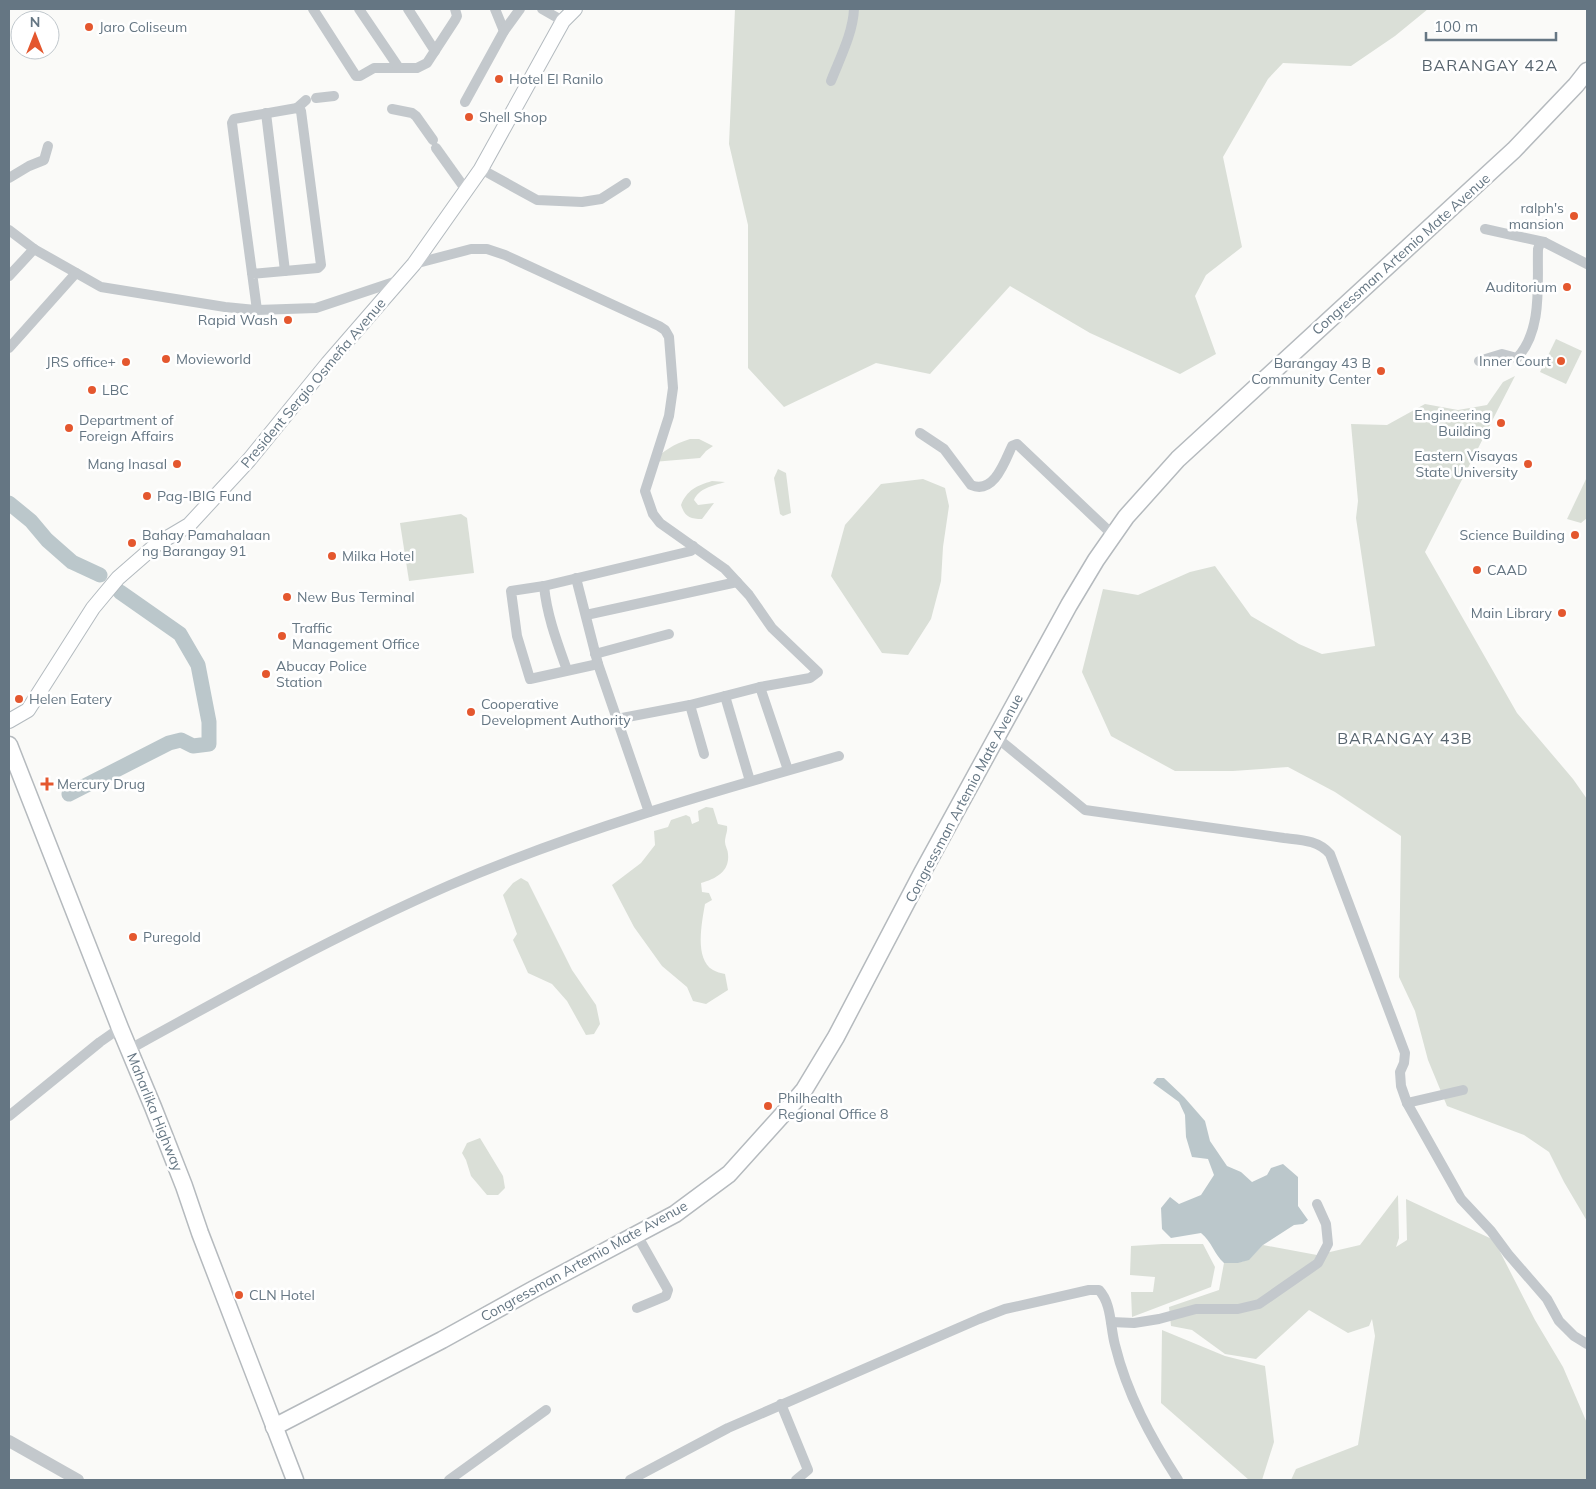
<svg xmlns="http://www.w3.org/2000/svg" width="1596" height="1489" font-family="Mulish,sans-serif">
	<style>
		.green { fill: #dadfd7 }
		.water { fill: #bbc7cb }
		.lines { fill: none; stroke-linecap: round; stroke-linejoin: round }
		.river { stroke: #bbc7cb; stroke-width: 15 }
		.secondary-casing { stroke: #b3babf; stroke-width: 16 }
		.primary-casing { stroke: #b5babe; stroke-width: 19 }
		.minor { stroke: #c3c8cc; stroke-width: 10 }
		.tertiary { stroke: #c3c8cc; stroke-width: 12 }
		.secondary { stroke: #fff; stroke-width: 14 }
		.primary { stroke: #fff; stroke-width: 16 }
		.poi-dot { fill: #e4572e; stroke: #fff; stroke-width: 2 }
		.labels { text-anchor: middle; stroke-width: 5; stroke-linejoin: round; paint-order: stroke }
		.poi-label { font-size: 14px; fill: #657683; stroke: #fff; text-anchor: start }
		.street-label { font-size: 14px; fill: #657683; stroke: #fff }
		.quarter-label { font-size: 16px; letter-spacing: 1px; fill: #57646e; stroke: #fff }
	</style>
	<rect width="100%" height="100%" fill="#fafaf8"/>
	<g class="green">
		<path d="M 735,9 L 1428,9 L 1395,36 L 1351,66 L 1283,63 L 1268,79 L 1223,157 L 1242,247 L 1206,275 L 1195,296 L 1216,354 L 1180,374 L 1090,333 L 1010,286 L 930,374 L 876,363 L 784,407 L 748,368 L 748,225 L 729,144 Z"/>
		<path d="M 1556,339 L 1582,351 L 1566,384 L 1540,372 Z"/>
		<path d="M 1515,376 L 1425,552 L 1517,713 L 1573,779 L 1587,799 L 1587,1221 L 1564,1182 L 1549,1152 L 1524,1135 L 1447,1106 L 1428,1060 L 1415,1011 L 1399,977 L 1401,836 L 1335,792 L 1288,767 L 1233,771 L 1175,771 L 1111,736 L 1082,672 L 1103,589 L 1138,595 L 1190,572 L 1215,566 L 1251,616 L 1299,644 L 1322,654 L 1375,646 L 1356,518 L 1358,501 L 1351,424 L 1387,425 L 1425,404 L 1458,410 L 1487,405 L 1503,382 Z"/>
		<path d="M 690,439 L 699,439 L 713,446 L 706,451 L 700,458 L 653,462 C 664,450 674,444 690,439 Z"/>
		<path d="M 778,469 L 786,473 L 791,513 L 783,516 L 780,514 L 774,478 Z"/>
		<path d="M 1587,477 L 1587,518 L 1581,523 L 1567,519 Z"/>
		<path d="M 923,479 L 945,488 L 949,506 L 943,547 L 941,581 L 931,619 L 908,655 L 882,653 L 831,576 L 845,525 L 881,484 Z"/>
		<path d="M 712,481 L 725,482 C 713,486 699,488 694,500 L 698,505 L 714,503 L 702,519 C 690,519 685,517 681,505 C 687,490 696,486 712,481 Z"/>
		<path d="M 461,514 L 467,518 L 474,573 L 409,581 L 400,523 Z"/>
		<path d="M 706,807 L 713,808 L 718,824 L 727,826 C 728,831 725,836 725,842 C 725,846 728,850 728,854 C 730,872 715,879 701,883 L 702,892 L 709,893 L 712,900 L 705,904 C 702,922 694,959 713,970 C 716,972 721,973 725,974 L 728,990 L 706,1004 L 693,1001 L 687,987 L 662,966 L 634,927 L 612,885 L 641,863 L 655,845 L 654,831 L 668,827 L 671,820 L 686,815 L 690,817 L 692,824 L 699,821 L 698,811 Z"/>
		<path d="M 521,878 L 528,882 L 572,970 L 596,1005 L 600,1024 L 594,1034 L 586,1035 L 567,1001 L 552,984 L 528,973 L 513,940 L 517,934 L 503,895 L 513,883 Z"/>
		<path d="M 480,1138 L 503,1176 L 505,1188 L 498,1195 L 487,1195 L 471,1176 L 466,1160 L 462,1153 L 467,1143 Z"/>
		<path d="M 1398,1195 L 1399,1238 L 1396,1247 L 1407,1240 L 1406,1199 L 1494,1240 L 1535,1320 L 1563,1367 L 1587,1423 L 1587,1480 L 1291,1480 L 1296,1469 L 1358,1445 L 1375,1336 L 1372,1319 L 1369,1326 L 1348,1333 L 1309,1310 L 1256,1359 L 1225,1354 L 1192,1330 L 1171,1326 L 1169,1307 L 1219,1290 L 1224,1263 C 1247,1263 1248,1261 1263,1245 L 1317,1255 L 1360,1245 Z"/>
		<path d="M 1162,1244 L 1203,1244 L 1215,1267 L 1211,1287 L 1132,1317 L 1131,1292 L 1153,1292 L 1155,1277 L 1130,1275 L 1131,1246 Z"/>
		<path d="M 1162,1330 L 1225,1356 L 1265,1366 L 1274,1442 L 1262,1480 L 1249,1480 L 1161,1403 Z"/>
	</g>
	<path class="water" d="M 1157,1078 L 1164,1078 L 1184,1097 L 1205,1121 L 1210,1141 L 1227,1166 L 1241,1172 L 1252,1182 L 1267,1175 L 1271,1168 L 1283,1164 L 1298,1177 L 1298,1206 L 1308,1220 L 1303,1224 L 1294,1225 L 1263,1245 L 1249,1260 L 1238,1263 L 1224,1263 C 1214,1254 1212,1242 1201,1233 L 1171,1238 L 1162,1229 L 1161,1208 L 1170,1197 L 1179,1204 L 1201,1195 L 1214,1175 L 1208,1159 L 1192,1157 L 1186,1137 L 1185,1115 L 1179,1102 L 1153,1083 Z"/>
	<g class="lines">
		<g class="river">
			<path d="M 9,503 L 31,521 L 47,540 L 72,562 L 100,575"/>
			<path d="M 69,794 L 169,743 L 181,740 L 193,746 L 209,744 L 209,722 L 198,665 L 180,634 L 120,592"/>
		</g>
		<g class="secondary-casing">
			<path id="secondary" d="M 9,721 L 28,710 L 93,608 L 118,578 L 157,544 L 189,525 L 249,460 L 328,363 L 414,264 L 481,169 L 563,21 L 575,9"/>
		</g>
		<g class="primary-casing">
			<g id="primary">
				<path d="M 9,745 L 120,1028 L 153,1107 L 184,1186 L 200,1233 L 295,1480"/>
				<path d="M 274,1427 L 442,1340 L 534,1289 L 675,1214 L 729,1174 L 793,1103 L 804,1090 L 836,1037 L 922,873 L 1069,605 L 1096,560 L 1126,517 L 1178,459 L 1514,150 L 1576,85 L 1587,71"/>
			</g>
		</g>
		<g class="minor">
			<path d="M 313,9 L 356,76 L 360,76 L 374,68 L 417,68 L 427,63 L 455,20 L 457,16 L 455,9"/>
			<path d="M 359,9 L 399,68"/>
			<path d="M 408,9 L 435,51"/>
			<path d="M 495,9 L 504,31"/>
			<path d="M 542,9 L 563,21"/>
			<path d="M 831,81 C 840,58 853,33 854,9"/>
			<path d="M 316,98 L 334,96"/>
			<path d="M 465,102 L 504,31 L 520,9"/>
			<path d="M 297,108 L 306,100"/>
			<path d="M 392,109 L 412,113 L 416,116 L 433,140"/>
			<path d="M 266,113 L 285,271"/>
			<path d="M 436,148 L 466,190"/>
			<path d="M 481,169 L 537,200 L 582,202 L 601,199 L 626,183"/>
			<path d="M 9,178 L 29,166 L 44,160 L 48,146"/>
			<path d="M 1485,229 L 1544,242"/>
			<path d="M 9,230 L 34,249 L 101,287 L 225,307 L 257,310 L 316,308 L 400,280"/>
			<path d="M 414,264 L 471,249 L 487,249 L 505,255 L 659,326 L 665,330 L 669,337 L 673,388 L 669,416 L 645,491 L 653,514 L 660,523 L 725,569 L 749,595 L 772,628 L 818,672 L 810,678 L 760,687 L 690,705 L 617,719"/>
			<path d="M 252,274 L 318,268 L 321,265 L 301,111 L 297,108 L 234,119 L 232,123 L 234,139 L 257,310"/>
			<path d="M 9,276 L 34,249"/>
			<path d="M 9,348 L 76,273"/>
			<path d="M 1479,361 L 1502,354 L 1517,358 C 1543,330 1537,284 1538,249 L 1540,243 L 1544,242 L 1587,264"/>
			<path d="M 920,433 L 944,449 L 971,485 C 994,495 1005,461 1012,446 L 1017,444 L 1113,535"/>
			<path d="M 576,578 L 598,664 L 649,812"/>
			<path d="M 544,586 C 547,616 557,642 567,670"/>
			<path d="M 586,615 L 737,582"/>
			<path d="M 595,654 L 669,634"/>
			<path d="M 598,664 L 530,679 L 517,636 L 511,591 L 544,586 L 691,551 L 693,546"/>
			<path d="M 760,687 L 788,770"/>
			<path d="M 725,696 L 750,781"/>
			<path d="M 690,705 L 704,754"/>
			<path d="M 996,737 L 1085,810 L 1284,838 C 1301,840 1318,840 1330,854 L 1405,1053 L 1404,1063 L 1400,1072 L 1401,1086 L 1407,1103 L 1461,1199 L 1491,1231 L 1508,1254 L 1547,1299 L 1559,1321 L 1574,1336 L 1587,1344"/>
			<path d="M 130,1049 C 235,991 340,933 450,885 C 576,831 708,793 839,756"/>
			<path d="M 1407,1103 L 1463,1090"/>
			<path d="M 9,1116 L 100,1042 L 120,1028"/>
			<path d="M 637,1308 L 666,1296 L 668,1290 L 637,1235"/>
			<path d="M 1111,1322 L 1134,1323 L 1159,1319 L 1196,1309 L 1238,1309 L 1259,1304 L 1318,1263 L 1328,1244 L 1326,1224 L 1317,1204"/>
			<path d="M 781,1404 L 808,1470 L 796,1480"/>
			<path d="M 449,1480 L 546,1410"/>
			<path d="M 630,1480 L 728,1428 L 979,1319 L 1005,1309 L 1089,1290 L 1099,1290 C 1112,1304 1110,1327 1115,1345 C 1127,1394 1151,1438 1178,1480"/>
		</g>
		<path class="tertiary" d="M 9,1441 L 78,1480"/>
		<use href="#secondary" class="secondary"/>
		<use href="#primary" class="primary"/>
	</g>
	<g class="poi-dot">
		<circle cx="89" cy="27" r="5"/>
		<circle cx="499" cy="79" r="5"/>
		<circle cx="469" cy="117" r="5"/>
		<circle cx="1574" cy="216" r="5"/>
		<circle cx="1567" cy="287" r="5"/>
		<circle cx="288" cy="320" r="5"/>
		<circle cx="166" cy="359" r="5"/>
		<circle cx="1561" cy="361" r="5"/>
		<circle cx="126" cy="362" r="5"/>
		<circle cx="1381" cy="371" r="5"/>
		<circle cx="92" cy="390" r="5"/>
		<circle cx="1501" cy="423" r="5"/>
		<circle cx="69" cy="428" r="5"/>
		<circle cx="177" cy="464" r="5"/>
		<circle cx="1528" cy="464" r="5"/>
		<circle cx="147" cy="496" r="5"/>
		<circle cx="1575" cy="535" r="5"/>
		<circle cx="132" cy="543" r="5"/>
		<circle cx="332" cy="556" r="5"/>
		<circle cx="1477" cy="570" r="5"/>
		<circle cx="287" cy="597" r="5"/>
		<circle cx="1562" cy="613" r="5"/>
		<circle cx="282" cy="636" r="5"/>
		<circle cx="266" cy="674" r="5"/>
		<circle cx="19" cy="699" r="5"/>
		<circle cx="471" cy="712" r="5"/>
		<path d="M44.5 776.5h5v5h5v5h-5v5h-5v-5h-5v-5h5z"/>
		<circle cx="133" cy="937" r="5"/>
		<circle cx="768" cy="1106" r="5"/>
		<circle cx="239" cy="1295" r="5"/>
	</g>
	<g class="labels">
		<g class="poi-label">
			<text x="99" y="32">Jaro Coliseum</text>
			<text x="509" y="84">Hotel El Ranilo</text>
			<text x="479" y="122">Shell Shop</text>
			<text x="1564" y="213" text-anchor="end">ralph's<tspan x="1564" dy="16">mansion</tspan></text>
			<text x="1557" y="292" text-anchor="end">Auditorium</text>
			<text x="278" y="325" text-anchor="end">Rapid Wash</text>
			<text x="176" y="364">Movieworld</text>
			<text x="1551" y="366" text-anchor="end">Inner Court</text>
			<text x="116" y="367" text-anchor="end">JRS office+</text>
			<text x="1371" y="368" text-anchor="end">Barangay 43 B<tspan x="1371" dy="16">Community Center</tspan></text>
			<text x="102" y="395">LBC</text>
			<text x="1491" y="420" text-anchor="end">Engineering<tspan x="1491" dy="16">Building</tspan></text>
			<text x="79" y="425">Department of<tspan x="79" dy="16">Foreign Affairs</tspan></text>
			<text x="1518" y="461" text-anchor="end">Eastern Visayas<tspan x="1518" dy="16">State University</tspan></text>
			<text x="167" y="469" text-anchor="end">Mang Inasal</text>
			<text x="157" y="501">Pag-IBIG Fund</text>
			<text x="142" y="540">Bahay Pamahalaan<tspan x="142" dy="16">ng Barangay 91</tspan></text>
			<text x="1565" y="540" text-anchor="end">Science Building</text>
			<text x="342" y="561">Milka Hotel</text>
			<text x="1487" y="575">CAAD</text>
			<text x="297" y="602">New Bus Terminal</text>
			<text x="1552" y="618" text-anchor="end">Main Library</text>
			<text x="292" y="633">Traffic<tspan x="292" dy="16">Management Office</tspan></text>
			<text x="276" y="671">Abucay Police<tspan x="276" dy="16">Station</tspan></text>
			<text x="29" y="704">Helen Eatery</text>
			<text x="481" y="709">Cooperative<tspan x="481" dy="16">Development Authority</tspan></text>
			<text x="57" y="789">Mercury Drug</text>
			<text x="143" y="942">Puregold</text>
			<text x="778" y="1103">Philhealth<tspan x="778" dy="16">Regional Office 8</tspan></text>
			<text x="249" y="1300">CLN Hotel</text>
		</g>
		<g class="street-label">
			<text transform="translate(1401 254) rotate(-42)" y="5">Congressman Artemio Mate Avenue</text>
			<text transform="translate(313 383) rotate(-50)" y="5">President Sergio Osmeña Avenue</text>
			<text transform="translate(964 798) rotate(-62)" y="5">Congressman Artemio Mate Avenue</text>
			<text transform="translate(155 1112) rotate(68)" y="5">Maharlika Highway</text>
			<text transform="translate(584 1261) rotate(-29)" y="5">Congressman Artemio Mate Avenue</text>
		</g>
		<g class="quarter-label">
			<text x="1490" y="71">BARANGAY 42A</text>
			<text x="1405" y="744">BARANGAY 43B</text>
		</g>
	</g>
	<rect width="1596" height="1489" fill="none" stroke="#657683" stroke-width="20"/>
	<g transform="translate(35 35)"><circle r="24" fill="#ffffff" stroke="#c1c8cd"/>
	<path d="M0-4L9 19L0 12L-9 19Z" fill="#e4572e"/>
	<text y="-8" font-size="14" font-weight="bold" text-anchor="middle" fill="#657683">N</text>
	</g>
	<path d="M1426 32v8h130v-8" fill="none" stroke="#657683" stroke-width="2.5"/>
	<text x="1434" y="32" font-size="15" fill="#657683" stroke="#ffffff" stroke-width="4" paint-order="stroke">100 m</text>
</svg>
